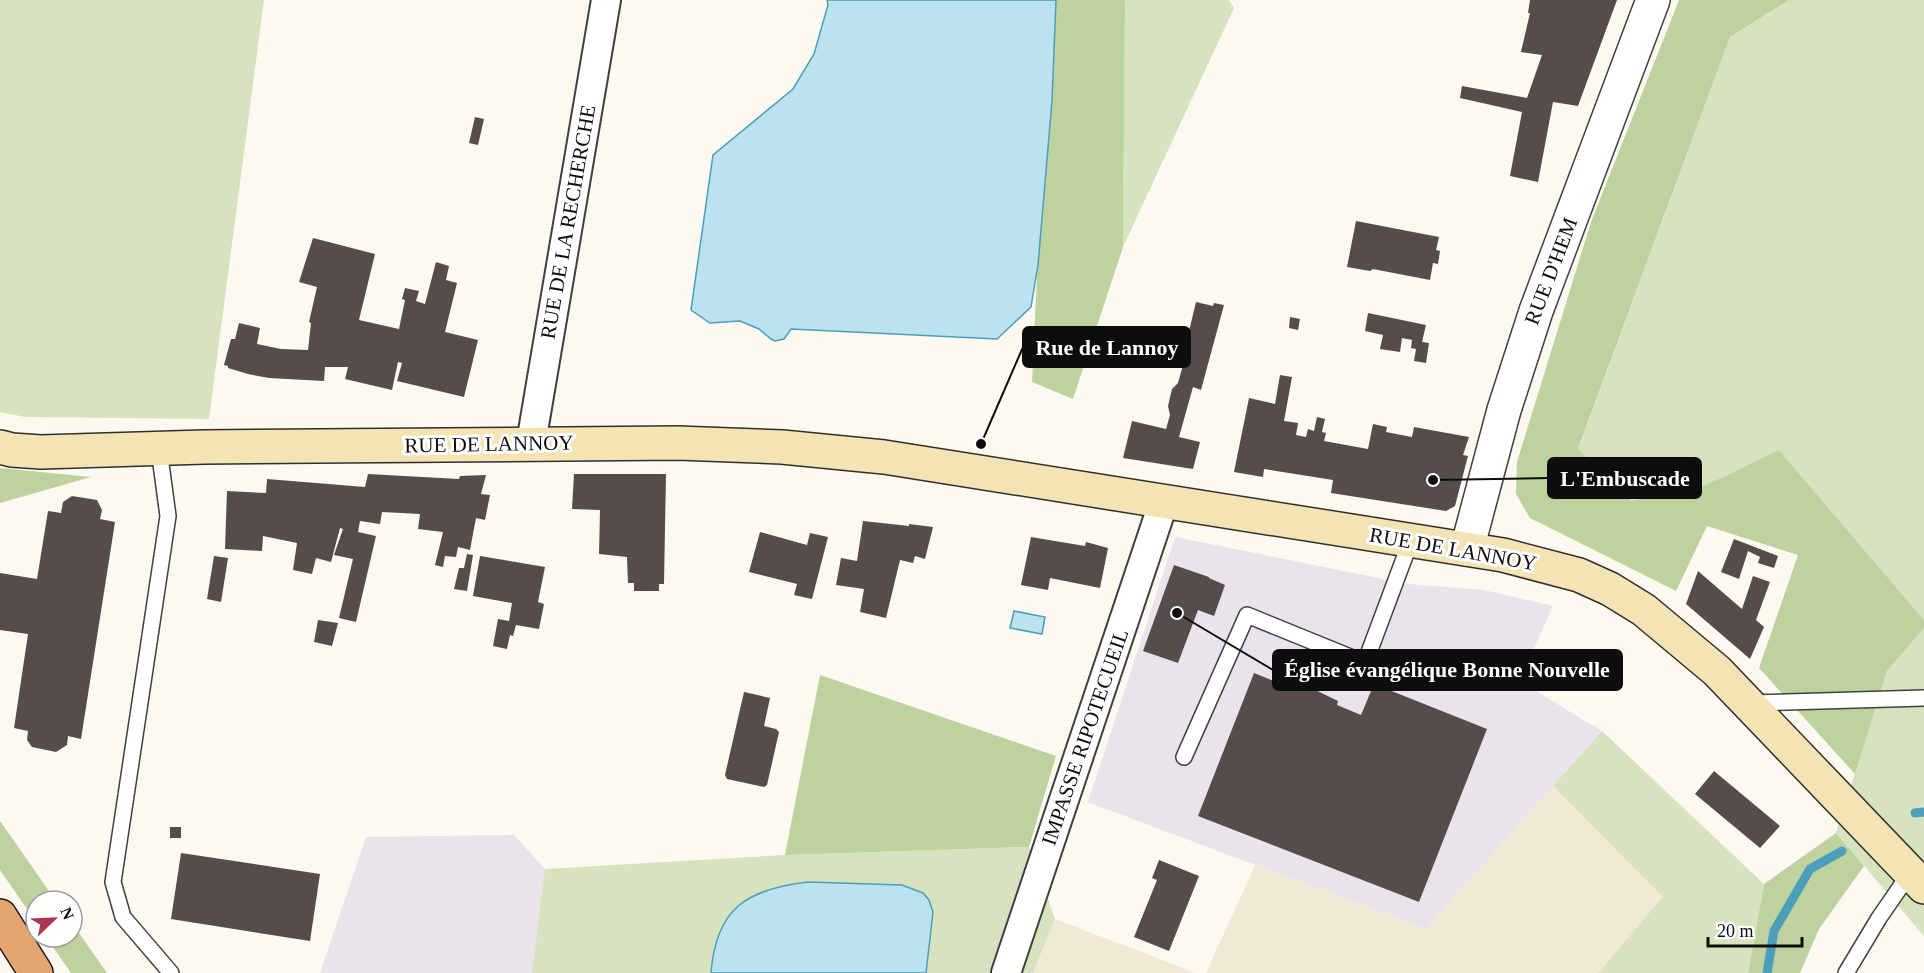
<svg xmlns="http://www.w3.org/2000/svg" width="1924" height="973" font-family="Georgia,serif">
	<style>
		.industrial { fill: #e9e3eb }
		.farmland { fill: #f0e9d3 }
		.green { fill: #d6e3be }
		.forest { fill: #bdd29f }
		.water { fill: #bbe2ee; stroke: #4c9ebb; stroke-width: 1.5 }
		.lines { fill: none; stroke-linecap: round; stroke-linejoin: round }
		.stream { stroke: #4c9ebb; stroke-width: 9 }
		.building { fill: #554d4b }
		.service-casing { stroke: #404040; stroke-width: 18 }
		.minor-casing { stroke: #404040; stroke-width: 32 }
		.tertiary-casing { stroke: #404040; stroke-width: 36 }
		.secondary-casing { stroke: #2f2f2f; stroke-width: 36 }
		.trunk-casing { stroke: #1e1e1e; stroke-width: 36 }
		.service { stroke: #fff; stroke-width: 15 }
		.minor { stroke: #fff; stroke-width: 28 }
		.tertiary { stroke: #fff; stroke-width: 33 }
		.secondary { stroke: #f4e4b3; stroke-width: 33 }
		.trunk { stroke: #e4a570; stroke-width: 33 }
		.labels { text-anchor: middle; stroke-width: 6; stroke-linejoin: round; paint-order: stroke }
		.street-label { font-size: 21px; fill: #0d0d0d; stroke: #fff }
		.leader { fill: none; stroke: #0d0d0d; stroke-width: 2 }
		.callout-dot { fill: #0d0d0d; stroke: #fff; stroke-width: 2 }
		.callout { fill: #0d0d0d; stroke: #0d0d0d; stroke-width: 2 }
		.callout-label { font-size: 22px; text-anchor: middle; font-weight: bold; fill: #fff }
	</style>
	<rect width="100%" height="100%" fill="#fdf8f0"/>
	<g class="industrial">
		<path d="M 1175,537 L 1408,584 L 1484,590 L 1553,606 L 1519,681 L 1602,731 L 1426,929 L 1088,802 Z"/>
		<path d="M 514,835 L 545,869 L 532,973 L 320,973 L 366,837 Z"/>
	</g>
	<g class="farmland">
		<path d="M 1553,786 L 1664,897 L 1598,973 L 1206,973 L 1255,865 L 1426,929 Z"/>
		<path d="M 1055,919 L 1196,973 L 1033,973 Z"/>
	</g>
	<g class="green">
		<path d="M 0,0 L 264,0 L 209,419 L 25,417 L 0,412 Z"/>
		<path d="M 1125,0 L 1229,0 L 1234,8 L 1123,247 Z"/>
		<path d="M 1789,0 L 1924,0 L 1924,620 L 1779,450 L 1704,486 L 1631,501 L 1578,450 L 1730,37 Z"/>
		<path d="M 1924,628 L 1924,936 L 1836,833 L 1887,671 Z"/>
		<path d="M 1602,731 L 1764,884 L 1748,973 L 1598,973 L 1663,897 L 1553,786 Z"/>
		<path d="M 1029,847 L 1055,919 L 1033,973 L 532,973 L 545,869 L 785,855 Z"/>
	</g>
	<g class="forest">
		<path d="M 1050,0 L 1125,0 L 1123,247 L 1073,399 L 1032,382 Z"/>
		<path d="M 1679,0 L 1789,0 L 1730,37 L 1578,449 L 1631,501 L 1704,486 L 1779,450 L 1924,620 L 1924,628 L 1887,671 L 1855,774 L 1759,668 L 1798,555 L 1707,526 L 1676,591 L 1530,518 L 1516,494 L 1517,462 L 1591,222 Z"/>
		<path d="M 0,468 L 91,477 L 0,503 Z"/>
		<path d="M 820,675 L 1056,756 L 1029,847 L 785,855 Z"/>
		<path d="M 0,821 L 56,901 L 36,901 L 36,922 L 0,870 Z"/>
		<path d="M 1836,833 L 1864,866 L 1819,929 L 1800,973 L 1748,973 L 1764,884 Z"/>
		<path d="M 72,923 L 107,973 L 71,973 L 46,937 L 72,937 Z"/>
	</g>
	<g class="water">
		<path d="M 827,0 L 1056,0 L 1052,101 L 1038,265 L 1031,307 L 997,339 L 791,329 L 784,339 L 775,341 L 771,339 L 759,329 L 740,321 L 710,323 L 691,310 L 713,155 L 793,89 L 814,54 L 828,5 Z"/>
		<path d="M 1014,611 L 1045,617 L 1042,634 L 1010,628 Z"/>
		<path d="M 808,882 L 902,885 L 923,893 L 929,900 L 933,912 L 926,973 L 711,973 C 716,908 747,889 808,882 Z"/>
	</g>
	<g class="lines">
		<g class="stream">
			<path d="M 1915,813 L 1924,812"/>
			<path d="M 1767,973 L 1774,931 L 1810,869 L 1842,851"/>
		</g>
	</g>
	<g class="building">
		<path d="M 1530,0 L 1617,0 L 1578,106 L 1553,102 L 1538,182 L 1510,176 L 1522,112 L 1460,98 L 1462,86 L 1527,98 L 1542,55 L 1521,52 L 1530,13 L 1528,13 Z"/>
		<path d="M 475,117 L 484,119 L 478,145 L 469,143 Z"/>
		<path d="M 1356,221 L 1439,237 L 1436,250 L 1440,251 L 1438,264 L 1433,263 L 1430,280 L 1373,269 L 1370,271 L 1347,267 Z"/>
		<path d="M 313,238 L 375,254 L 359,320 L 399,329 L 405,300 L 402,299 L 405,288 L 419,291 L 416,301 L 425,304 L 436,262 L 449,266 L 446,280 L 457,283 L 445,332 L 478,340 L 464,397 L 397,381 L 402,363 L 398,362 L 392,390 L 345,379 L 348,367 L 325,367 L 324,381 L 269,378 L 248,374 L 228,368 L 228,366 L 224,365 L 231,339 L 235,339 L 239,323 L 260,328 L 257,344 L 281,349 L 308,350 L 311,323 L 309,322 L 317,287 L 299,282 Z"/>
		<path d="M 1196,302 L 1213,306 L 1214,303 L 1224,305 L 1201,390 L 1193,387 L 1179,437 L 1200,442 L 1193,469 L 1123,458 L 1132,421 L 1166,429 L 1170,415 L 1168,406 L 1172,389 L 1178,383 L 1183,365 L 1168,361 L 1171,349 L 1184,352 Z"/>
		<path d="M 1368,313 L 1426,325 L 1422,342 L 1429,343 L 1426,363 L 1414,361 L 1416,349 L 1411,348 L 1412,340 L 1402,338 L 1400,352 L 1380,349 L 1383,335 L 1365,331 Z"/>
		<path d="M 1290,317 L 1300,319 L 1298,330 L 1289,328 Z"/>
		<path d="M 1280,375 L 1292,377 L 1284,421 L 1298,423 L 1296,435 L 1306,437 L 1308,429 L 1314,431 L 1317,417 L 1325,419 L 1322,432 L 1326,433 L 1324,441 L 1368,449 L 1373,424 L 1387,427 L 1386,432 L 1412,437 L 1414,427 L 1469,437 L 1463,455 L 1468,456 L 1455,506 L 1446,511 L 1331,493 L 1333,480 L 1264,469 L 1263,477 L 1234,472 L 1249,398 L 1275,404 Z"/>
		<path d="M 368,474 L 459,479 L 460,476 L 486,475 L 481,494 L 490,495 L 485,520 L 476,518 L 470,550 L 458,547 L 456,557 L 445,556 L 443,567 L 435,565 L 443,532 L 418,529 L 420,514 L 382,512 L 380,524 L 360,521 L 358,532 L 376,536 L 356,622 L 339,618 L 353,559 L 334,555 L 343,529 L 340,528 L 331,562 L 316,558 L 312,574 L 293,570 L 297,543 L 263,536 L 262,551 L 225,549 L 227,491 L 266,493 L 267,479 L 365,487 Z"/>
		<path d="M 574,474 L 666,474 L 664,584 L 659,584 L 659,591 L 634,591 L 634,583 L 628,583 L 627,557 L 599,554 L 600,510 L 572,509 Z"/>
		<path d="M 72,496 L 97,500 L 102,510 L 100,519 L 115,522 L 81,739 L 68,736 L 67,745 L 56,752 L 32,747 L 27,740 L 28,731 L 14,728 L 28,634 L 0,630 L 0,573 L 37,579 L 48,511 L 61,513 L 63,502 Z"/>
		<path d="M 863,521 L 909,526 L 909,524 L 933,527 L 925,559 L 915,556 L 913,563 L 900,560 L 886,618 L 860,612 L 864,589 L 836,585 L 841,558 L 857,561 Z"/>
		<path d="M 760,532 L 807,545 L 810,533 L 828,537 L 812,599 L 794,595 L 797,584 L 749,572 Z"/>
		<path d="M 1031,537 L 1085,546 L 1086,542 L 1108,548 L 1100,588 L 1050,578 L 1048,590 L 1021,585 Z"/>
		<path d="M 1734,539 L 1778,556 L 1774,568 L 1758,563 L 1760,557 L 1748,551 L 1739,579 L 1721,572 Z"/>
		<path d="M 467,554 L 473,555 L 467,591 L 454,589 L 459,568 L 464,568 Z"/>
		<path d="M 214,556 L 228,558 L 221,602 L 207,599 Z"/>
		<path d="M 480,556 L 545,567 L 538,602 L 544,604 L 539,629 L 516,625 L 513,636 L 510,635 L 507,649 L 493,646 L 498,619 L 509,621 L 512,603 L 473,596 Z"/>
		<path d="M 1174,565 L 1209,577 L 1209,578 L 1225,585 L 1214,616 L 1198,610 L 1178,663 L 1143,651 Z"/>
		<path d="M 1698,571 L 1742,609 L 1753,576 L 1770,582 L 1756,620 L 1764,627 L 1750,659 L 1686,604 Z"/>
		<path d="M 318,620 L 338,623 L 332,646 L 314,642 Z"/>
		<path d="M 1254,673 L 1279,683 L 1281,677 L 1303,684 L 1338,701 L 1337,705 L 1361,715 L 1374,684 L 1487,729 L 1419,902 L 1198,816 Z"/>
		<path d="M 744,692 L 770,698 L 764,726 L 776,729 L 779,732 L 767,785 L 764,787 L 727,779 L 725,775 Z"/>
		<path d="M 1714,771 L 1780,826 L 1760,848 L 1695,794 Z"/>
		<rect x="170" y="827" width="11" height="11"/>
		<path d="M 181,853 L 320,874 L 310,941 L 171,919 Z"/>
		<path d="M 1159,860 L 1199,876 L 1169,951 L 1134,937 L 1157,880 L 1152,878 Z"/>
	</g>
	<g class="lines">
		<g class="service-casing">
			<g id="service">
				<path d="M 159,449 L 168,516 L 113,882 L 123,917 L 171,973"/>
				<path d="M 1751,703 L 1924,698"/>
				<path d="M 1184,757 L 1247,615 L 1365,663 L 1411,540"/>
				<path d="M 1846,973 L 1879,918 L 1910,873"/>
			</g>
		</g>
		<g class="minor-casing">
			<g id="minor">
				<path d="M 531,443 L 606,0"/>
				<path d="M 1006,973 L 1164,501"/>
			</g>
		</g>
		<g class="tertiary-casing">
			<path id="tertiary" d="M 1467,549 L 1504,410 L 1536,311 L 1653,0"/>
		</g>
		<g class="secondary-casing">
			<path id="secondary" d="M 0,447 L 12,450 L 41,452 L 204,447 L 678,443 L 782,447 L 884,457 L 1503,555 L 1579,575 L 1610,589 L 1644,610 L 1717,671 L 1924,887"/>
		</g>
		<g class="trunk-casing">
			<path id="trunk" d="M 0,916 L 36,973"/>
		</g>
		<use href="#service" class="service"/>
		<use href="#minor" class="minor"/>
		<use href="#tertiary" class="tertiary"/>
		<use href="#secondary" class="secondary"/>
		<use href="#trunk" class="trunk"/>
	</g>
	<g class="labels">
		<g class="street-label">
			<text transform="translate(568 222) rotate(-80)" y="7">RUE DE LA RECHERCHE</text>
			<text transform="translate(1551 271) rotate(-69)" y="7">RUE D'HEM</text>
			<text transform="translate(489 444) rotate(-1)" y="7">RUE DE LANNOY</text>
			<text transform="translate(1453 549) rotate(10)" y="7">RUE DE LANNOY</text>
			<text transform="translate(1085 737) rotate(-71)" y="7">IMPASSE RIPOTECUEIL</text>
		</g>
	</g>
	<path class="leader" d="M981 444L1023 347M1433 480L1548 478M1177 613L1273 670"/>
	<g class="callout-dot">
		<circle cx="981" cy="444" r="6"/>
		<circle cx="1433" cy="480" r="6"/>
		<circle cx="1177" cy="613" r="6"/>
	</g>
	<g class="callout">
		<rect x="1023" y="327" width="167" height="40" rx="6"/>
		<rect x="1548" y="458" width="153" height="40" rx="6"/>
		<rect x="1273" y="650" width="349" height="40" rx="6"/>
	</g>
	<g class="callout-label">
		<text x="1107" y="355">Rue de Lannoy</text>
		<text x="1625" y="486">L'Embuscade</text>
		<text x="1447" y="677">Église évangélique Bonne Nouvelle</text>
	</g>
	<g transform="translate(54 919) rotate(67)"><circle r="28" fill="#ffffff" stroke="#9e9e9e" stroke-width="1.5"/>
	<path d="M0-4.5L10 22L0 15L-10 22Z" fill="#ab384e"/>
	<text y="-9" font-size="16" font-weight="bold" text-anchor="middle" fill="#0d0d0d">N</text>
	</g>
	<path d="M1708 937v9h94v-9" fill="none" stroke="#0d0d0d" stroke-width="3"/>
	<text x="1717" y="937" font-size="18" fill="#0d0d0d" stroke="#ffffff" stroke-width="4.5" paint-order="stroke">20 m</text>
</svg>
